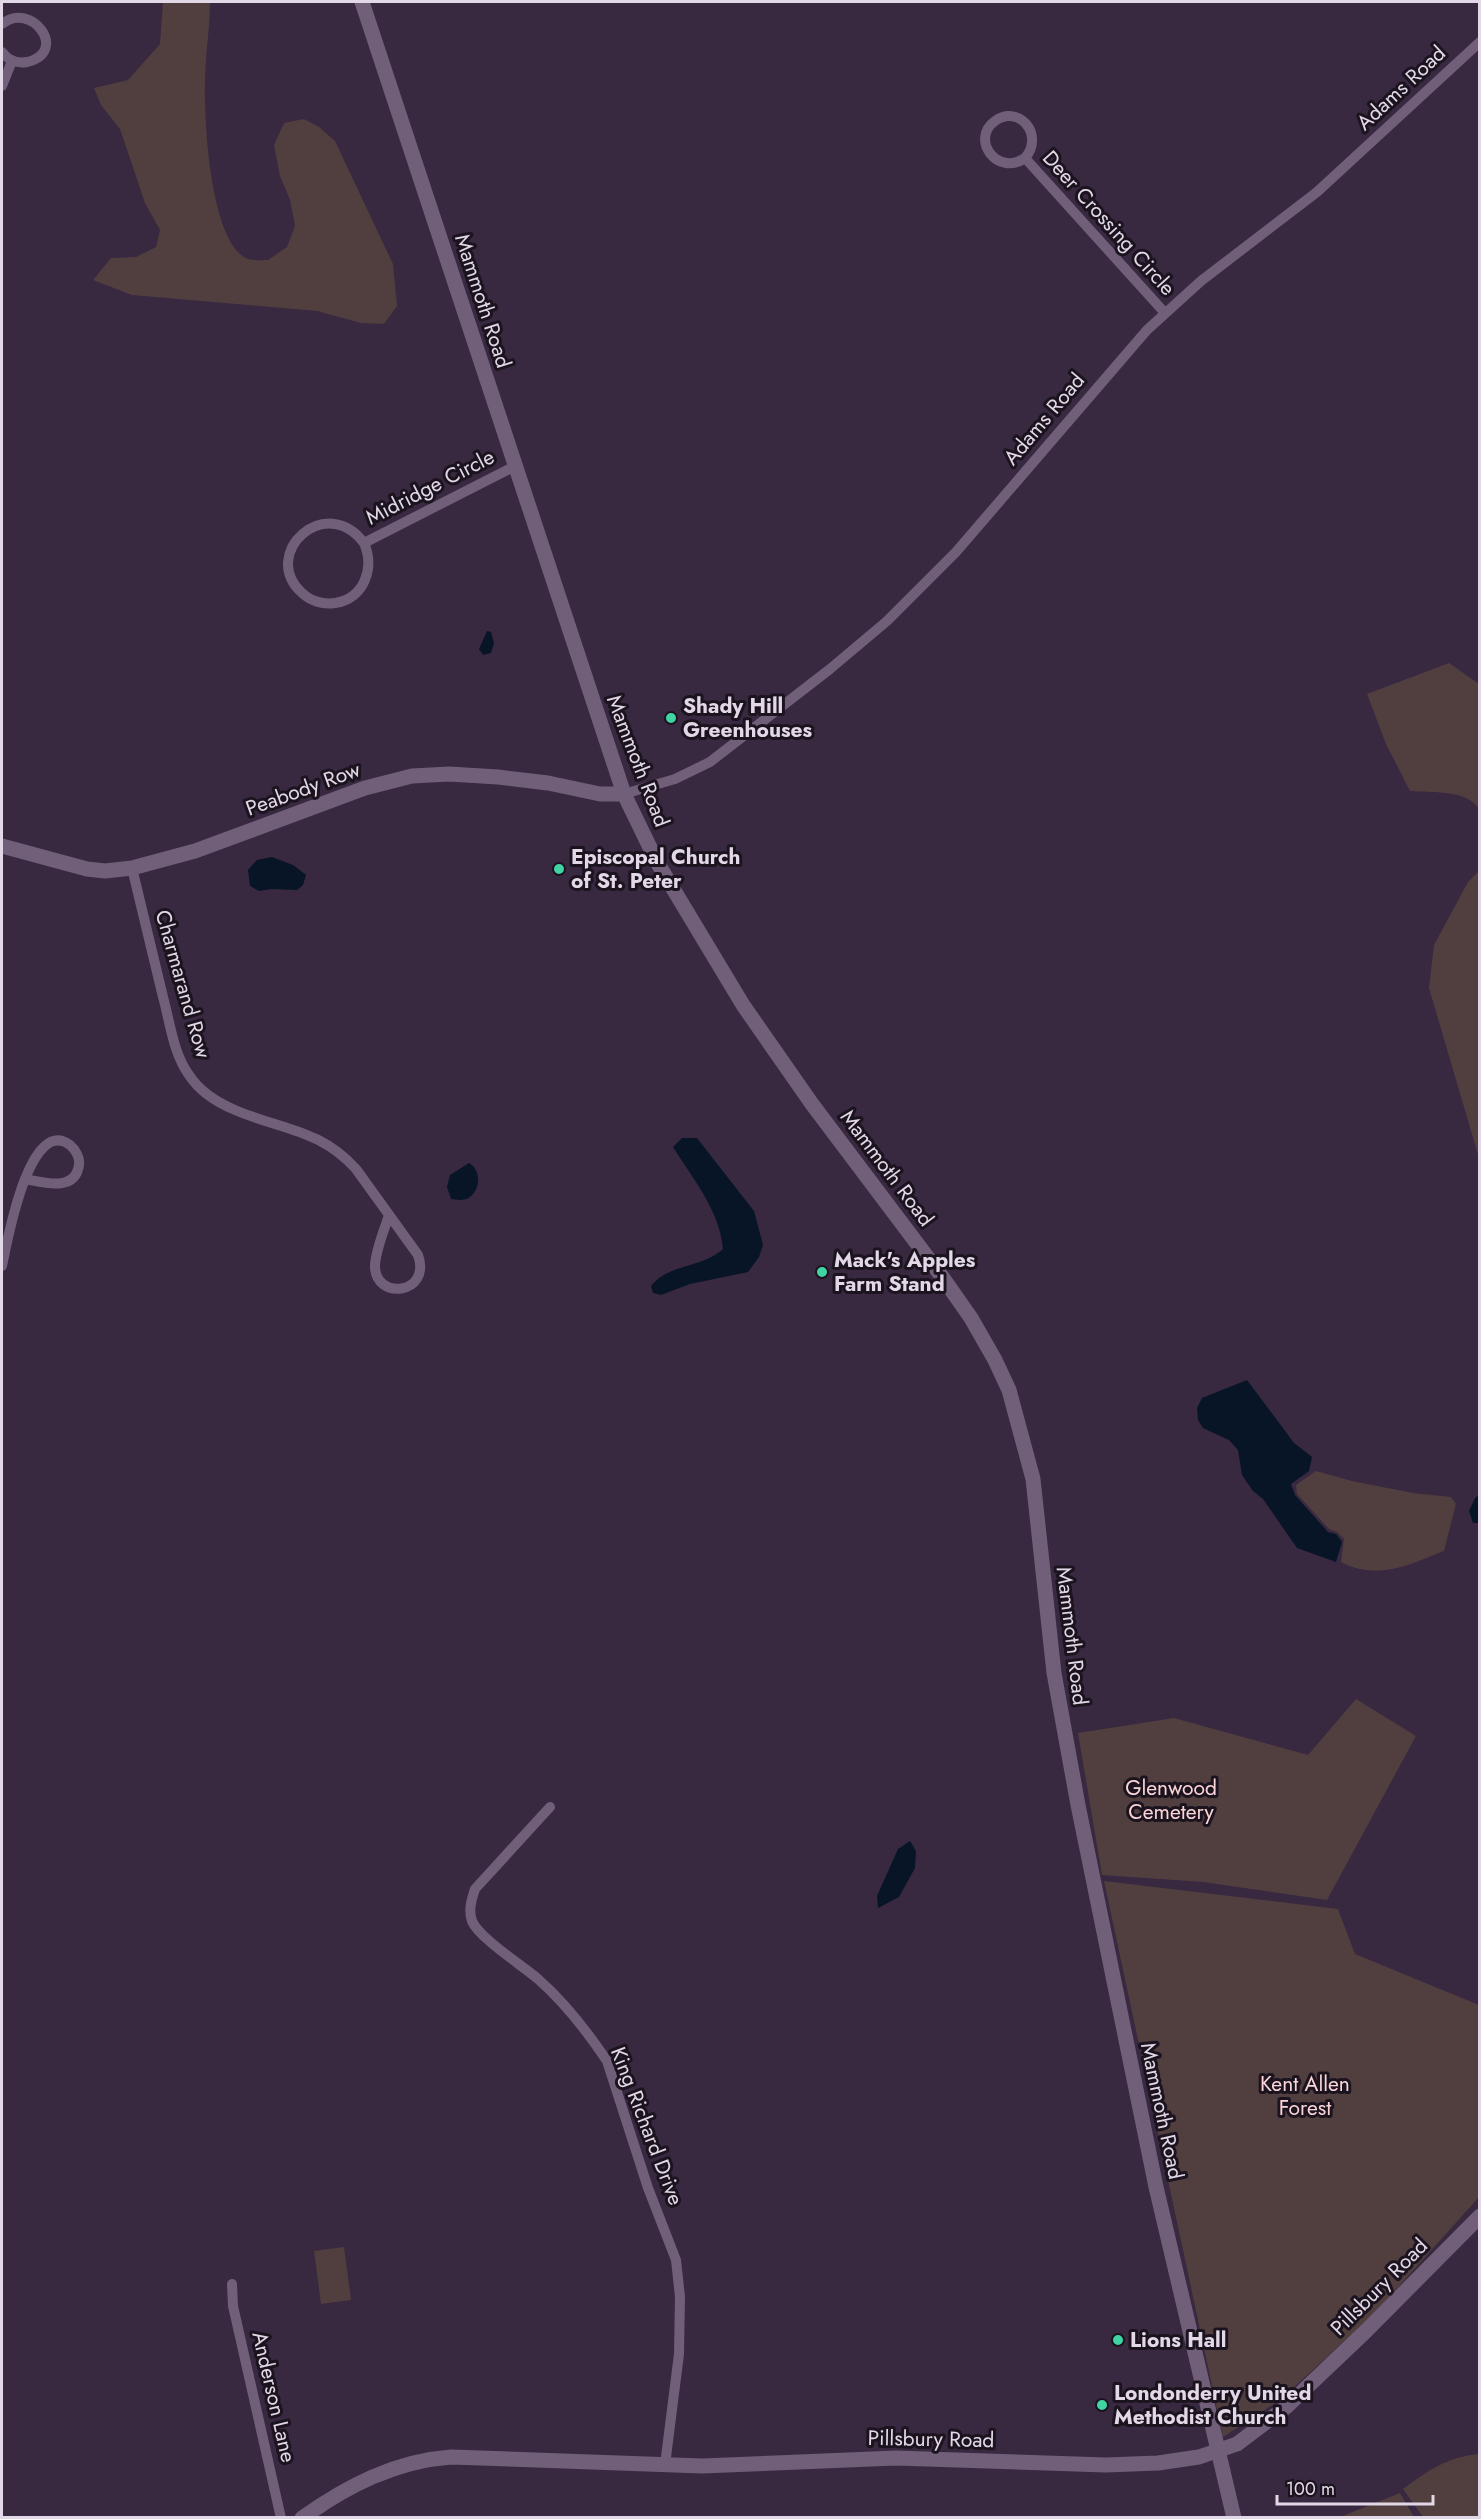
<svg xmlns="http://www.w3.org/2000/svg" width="1481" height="2519" font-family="Jost,sans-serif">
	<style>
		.green { fill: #513e3f }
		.water { fill: #071526 }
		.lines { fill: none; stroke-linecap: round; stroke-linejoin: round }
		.street { stroke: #715f7a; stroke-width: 10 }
		.secondary { stroke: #715f7a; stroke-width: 15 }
		.poi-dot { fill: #3fd4a2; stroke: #1b141f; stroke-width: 2 }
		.labels { text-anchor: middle; stroke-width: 6; stroke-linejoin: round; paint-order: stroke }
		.street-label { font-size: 21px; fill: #e3d8e8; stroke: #1b141f }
		.poi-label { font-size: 21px; font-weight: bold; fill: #e3d8e8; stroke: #1b141f; text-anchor: start }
		.park-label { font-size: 21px; fill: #fad4d6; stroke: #1b141f }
	</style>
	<rect width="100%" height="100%" fill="#382840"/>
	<g class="green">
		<path d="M 163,2 L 210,2 C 210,29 205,56 205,84 C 204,120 210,240 246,258 C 251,261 262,260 268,260 L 287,247 L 295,226 L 290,200 L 280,176 L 274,145 L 284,123 L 304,119 L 319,127 L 335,141 L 393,264 L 397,306 L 384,324 L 361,323 L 317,311 L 132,295 L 93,280 L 111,258 L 136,257 L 156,247 L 160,230 L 145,203 L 120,129 L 101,105 L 94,88 L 128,80 L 160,44 Z"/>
		<path d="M 1449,663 L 1479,684 L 1479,809 C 1466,789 1432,793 1410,791 L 1386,744 L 1367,694 Z"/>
		<path d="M 1479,871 L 1479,1158 L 1429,988 L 1434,945 L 1468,882 Z"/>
		<path d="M 1316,1471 L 1352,1481 L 1413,1493 L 1451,1497 L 1456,1504 L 1444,1551 C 1409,1565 1377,1581 1341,1562 L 1344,1539 L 1337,1532 L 1329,1529 L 1297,1494 L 1296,1485 Z"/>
		<path d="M 1356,1699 L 1416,1736 L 1327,1900 L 1203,1882 L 1102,1875 L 1078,1733 L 1174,1718 L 1308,1755 Z"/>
		<path d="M 1104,1881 L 1338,1909 L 1355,1954 L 1479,2005 L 1479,2197 L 1375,2313 L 1280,2400 L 1223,2437 Z"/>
		<path d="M 344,2247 L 351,2300 L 321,2304 L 314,2251 Z"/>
		<path d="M 1479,2454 L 1479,2517 L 1423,2517 L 1403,2489 C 1429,2470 1447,2457 1479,2454 Z"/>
		<path d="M 1400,2493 L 1414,2517 L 1340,2517 Z"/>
	</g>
	<g class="water">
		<path d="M 487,631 L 491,632 L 494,643 L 491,653 L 483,655 L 479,649 Z"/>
		<path d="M 272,857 L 293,865 L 306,875 L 303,885 L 297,890 L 271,889 L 259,891 L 250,886 L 248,870 L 257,860 Z"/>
		<path d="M 682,1138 L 697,1138 L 754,1211 L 763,1245 L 759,1257 L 748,1272 L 690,1284 L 661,1295 L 653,1293 L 651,1286 C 668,1264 702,1268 723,1249 C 720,1211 693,1179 673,1147 Z"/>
		<path d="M 469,1163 C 481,1170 481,1188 470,1197 C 465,1201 457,1200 451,1199 L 447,1187 L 450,1175 Z"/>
		<path d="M 1247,1380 L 1294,1443 L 1312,1457 L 1309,1471 L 1291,1484 L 1295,1495 L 1328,1532 L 1336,1534 L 1342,1542 L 1336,1562 L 1297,1548 L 1263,1499 L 1253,1491 L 1242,1475 L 1238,1450 L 1229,1440 L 1203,1428 L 1198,1420 L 1197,1408 L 1202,1398 Z"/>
		<path d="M 1479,1495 L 1479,1523 L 1473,1523 L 1469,1511 L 1475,1498 Z"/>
		<path d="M 910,1841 L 916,1851 L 915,1868 L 899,1897 L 878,1908 L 877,1896 L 898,1849 Z"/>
	</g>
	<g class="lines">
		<g class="street">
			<path d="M 2,24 C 31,0 70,52 27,62 C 17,64 8,60 2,52"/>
			<path d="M 2,86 L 12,61"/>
			<path d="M 1025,158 C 997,177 970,139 995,121 C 1019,104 1045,135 1025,158 L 1165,313"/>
			<path d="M 364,543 C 375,568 364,599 335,603 C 323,605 310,601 301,592 C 260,553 326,492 364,543 L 515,466"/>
			<path d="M 624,794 L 675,779 L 710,762 L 830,669 L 887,621 L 956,552 L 1147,330 L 1201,281 L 1317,192 L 1480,42"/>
			<path d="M 132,868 C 142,911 153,954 163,997 C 170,1022 173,1053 189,1075 C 200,1092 216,1102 235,1110 C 282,1130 320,1129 356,1169 L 418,1255 C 432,1295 374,1301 375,1265 C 376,1249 384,1231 389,1215"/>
			<path d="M 2,1266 C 7,1243 29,1115 70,1145 C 76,1150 80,1158 79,1165 C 75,1193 42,1182 25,1179"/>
			<path d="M 550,1807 L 475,1889 C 472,1898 468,1910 472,1921 C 479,1938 523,1966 538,1979 C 563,2001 589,2034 607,2061 L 648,2188 L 676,2260 L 680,2297 L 679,2354 L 665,2465"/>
			<path d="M 232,2284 L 233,2306 L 281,2518"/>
		</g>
		<g class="secondary">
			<path d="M 362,2 L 624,794 L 657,862 L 743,1005 L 812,1104 L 943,1278 L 971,1318 L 995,1360 L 1009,1390 L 1033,1479 L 1054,1673 L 1078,1805 L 1156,2187 L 1234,2518"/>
			<path d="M 2,846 L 87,869 L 105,871 L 132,868 L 195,851 L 365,788 L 412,776 L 449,774 L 498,777 L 548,783 L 600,794 L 624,794"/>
			<path d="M 302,2518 C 347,2486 395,2461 451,2457 L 702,2466 L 896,2458 L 1106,2465 L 1158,2463 L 1199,2457 L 1237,2444 L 1286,2407 L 1366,2331 L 1480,2216"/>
		</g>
	</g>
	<g class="poi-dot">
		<circle cx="671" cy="718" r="6"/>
		<circle cx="559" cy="869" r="6"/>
		<circle cx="822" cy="1272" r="6"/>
		<circle cx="1118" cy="2340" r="6"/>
		<circle cx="1102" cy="2405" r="6"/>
	</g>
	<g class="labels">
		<g class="street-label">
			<text transform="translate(1401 88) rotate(-43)" y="7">Adams Road</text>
			<text transform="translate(1109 223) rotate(48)" y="7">Deer Crossing Circle</text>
			<text transform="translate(483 301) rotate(72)" y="7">Mammoth Road</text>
			<text transform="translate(1044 419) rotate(-50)" y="7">Adams Road</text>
			<text transform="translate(430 487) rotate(-27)" y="7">Midridge Circle</text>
			<text transform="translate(638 761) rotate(69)" y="7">Mammoth Road</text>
			<text transform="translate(303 789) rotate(-20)" y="7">Peabody Row</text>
			<text transform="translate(183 984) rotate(74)" y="7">Charmarand Row</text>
			<text transform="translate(887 1168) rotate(53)" y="7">Mammoth Road</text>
			<text transform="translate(1072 1636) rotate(83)" y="7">Mammoth Road</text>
			<text transform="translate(1162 2111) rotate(78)" y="7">Mammoth Road</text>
			<text transform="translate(647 2126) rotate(69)" y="7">King Richard Drive</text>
			<text transform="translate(1379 2287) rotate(-45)" y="7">Pillsbury Road</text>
			<text transform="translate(274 2397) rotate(77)" y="7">Anderson Lane</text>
			<text transform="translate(931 2439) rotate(1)" y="7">Pillsbury Road</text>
		</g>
		<g class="poi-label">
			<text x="683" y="713">Shady Hill<tspan x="683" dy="24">Greenhouses</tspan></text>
			<text x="571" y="864">Episcopal Church<tspan x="571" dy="24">of St. Peter</tspan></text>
			<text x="834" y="1267">Mack's Apples<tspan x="834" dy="24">Farm Stand</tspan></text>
			<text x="1130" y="2347">Lions Hall</text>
			<text x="1114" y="2400">Londonderry United<tspan x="1114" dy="24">Methodist Church</tspan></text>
		</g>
		<g class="park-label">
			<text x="1171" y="1795">Glenwood<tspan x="1171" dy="24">Cemetery</tspan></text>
			<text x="1305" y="2091">Kent Allen<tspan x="1305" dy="24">Forest</tspan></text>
		</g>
	</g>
	<rect width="1481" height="2519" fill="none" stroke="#e3d8e8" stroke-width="6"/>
	<path d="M1277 2495v9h156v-9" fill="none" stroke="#e3d8e8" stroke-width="3"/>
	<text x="1286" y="2495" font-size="18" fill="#e3d8e8" stroke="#1b141f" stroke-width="4.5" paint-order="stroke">100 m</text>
</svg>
